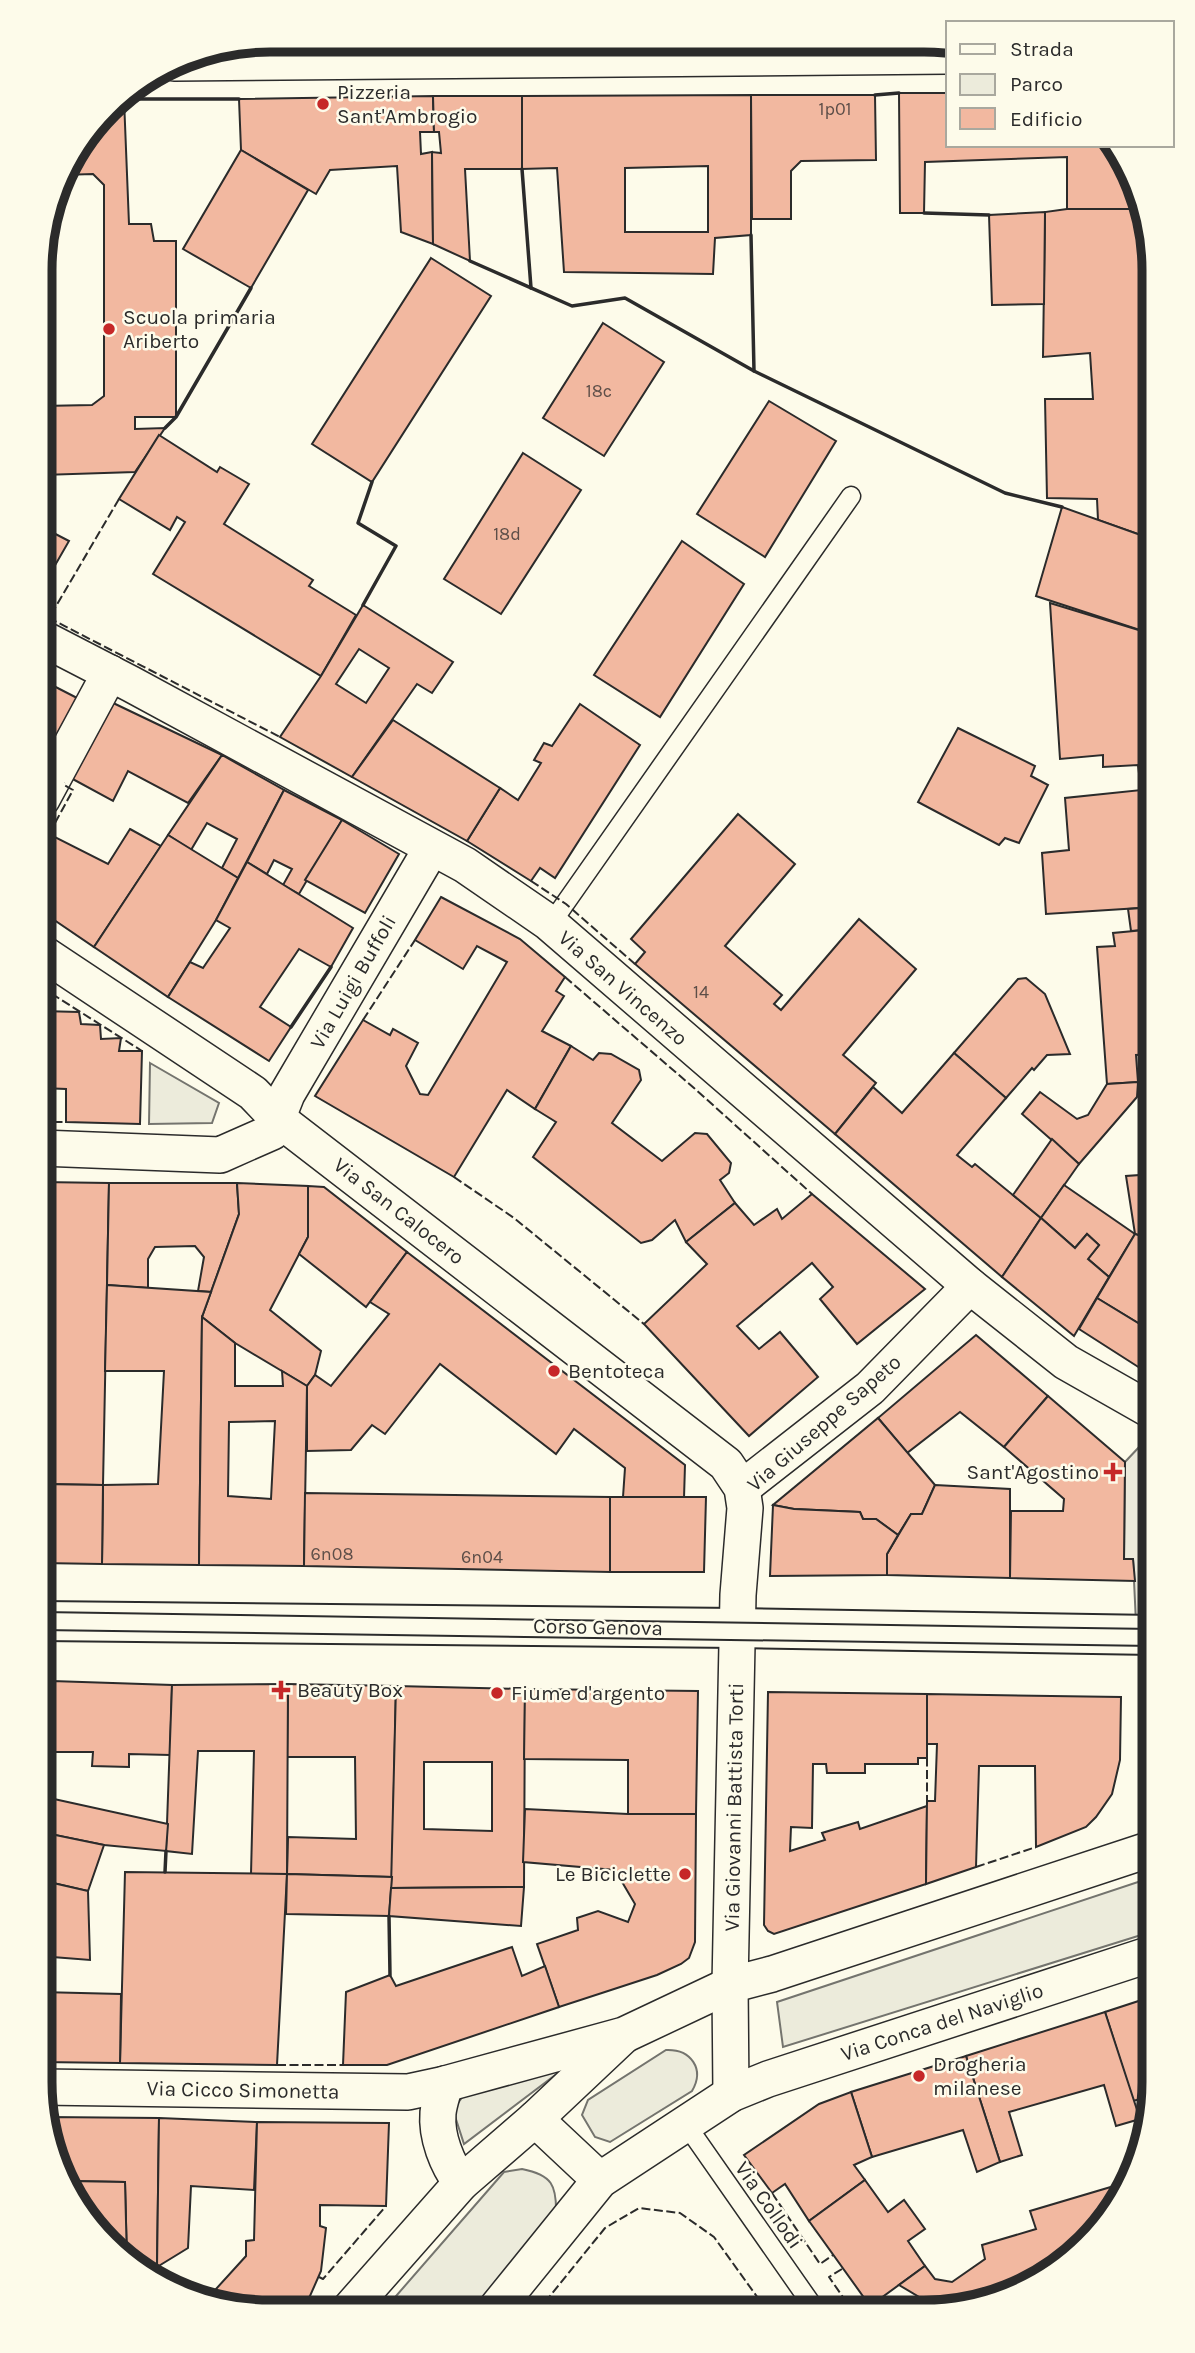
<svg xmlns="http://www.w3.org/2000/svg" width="1195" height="2353" font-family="Karla,sans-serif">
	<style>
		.green { fill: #ecebdb; stroke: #74746e; stroke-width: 2 }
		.parking { fill: #eceadb; stroke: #74746e; stroke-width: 2 }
		.building { fill: #f2b8a0; stroke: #2b2b2b; stroke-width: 2; fill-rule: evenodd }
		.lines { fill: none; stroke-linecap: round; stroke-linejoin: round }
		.service-casing { stroke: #2b2b2b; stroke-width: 21 }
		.minor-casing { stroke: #2b2b2b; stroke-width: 38 }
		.tertiary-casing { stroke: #2b2b2b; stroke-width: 42 }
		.service { stroke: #fdfbea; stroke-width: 18 }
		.minor { stroke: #fdfbea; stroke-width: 35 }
		.tertiary { stroke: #fdfbea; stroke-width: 38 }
		.tram { stroke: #2b2b2b; stroke-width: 2 }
		.fence { stroke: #2b2b2b; stroke-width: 2; stroke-dasharray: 9 3.5; stroke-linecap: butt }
		.wall { stroke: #2b2b2b; stroke-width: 3.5 }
		.poi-dot { fill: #c62828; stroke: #fdfbea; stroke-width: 2.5 }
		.labels { text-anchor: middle; stroke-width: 5; stroke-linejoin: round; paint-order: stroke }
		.number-label { font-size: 18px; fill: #5d4e48 }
		.poi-label { font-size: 21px; fill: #2b2b2b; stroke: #fdfbea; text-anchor: start }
		.street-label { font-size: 21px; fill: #2b2b2b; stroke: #fdfbea }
		.rim { fill: none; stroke: #2b2b2b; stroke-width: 9 }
	</style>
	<rect width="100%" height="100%" fill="#fdfbea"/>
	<g class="green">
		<path d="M 150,1063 L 219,1103 L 212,1123 L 149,1124 Z"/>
		<path d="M 1144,1880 L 1154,1904 L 1154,1931 L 783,2047 L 777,2002 Z"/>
		<path d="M 666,2050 C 691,2049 705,2069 692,2091 L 610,2142 L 595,2137 L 582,2115 L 588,2100 Z"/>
		<path d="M 579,2057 L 464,2144 L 453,2110 L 466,2092 Z"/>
		<path d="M 522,2169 C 552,2175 557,2185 556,2215 L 472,2311 L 383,2311 L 504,2172 Z"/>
	</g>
	<path class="parking" d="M 1141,1445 L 1154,1457 L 1154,1623 L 1136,1623 L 1133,1559 L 1124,1559 L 1125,1462 Z"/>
	<g class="building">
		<path d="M 899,93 L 948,93 L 948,145 L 1108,145 L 1141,195 L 1142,209 L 1067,209 L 1067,157 L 925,162 L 924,213 L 900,213 Z"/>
		<path d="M 751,95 L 751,235 L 715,238 L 713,274 L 564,272 L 557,168 L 522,169 L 522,96 ZM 708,166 L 708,232 L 625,232 L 625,168 Z"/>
		<path d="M 751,95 L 875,95 L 876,160 L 801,161 L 791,171 L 791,219 L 752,219 Z"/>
		<path d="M 433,96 L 434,132 L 420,132 L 421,154 L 432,152 L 433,244 L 401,232 L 397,166 L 330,170 L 316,194 L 241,150 L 239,99 Z"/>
		<path d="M 433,96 L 522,96 L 522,169 L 465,169 L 470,261 L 433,244 L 432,152 L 441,153 L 439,132 L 434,132 Z"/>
		<path d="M 118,99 L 124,99 L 129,224 L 151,224 L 154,241 L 176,241 L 176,417 L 135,417 L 135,429 L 165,428 L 135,472 L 42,475 L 42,406 L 92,405 L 104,396 L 104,185 L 93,174 L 62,175 L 64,168 Z"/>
		<path d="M 241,150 L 308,190 L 251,288 L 183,249 Z"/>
		<path d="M 1067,209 L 1142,209 L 1149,538 L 1098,520 L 1097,499 L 1047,498 L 1045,399 L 1093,399 L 1090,353 L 1043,357 L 1045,212 Z"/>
		<path d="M 1045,212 L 1044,304 L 992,305 L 989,215 Z"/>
		<path d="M 431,258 L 491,296 L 372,482 L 312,444 Z"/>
		<path d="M 603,323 L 664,362 L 604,456 L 543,418 Z"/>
		<path d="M 769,401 L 836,441 L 765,557 L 697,514 Z"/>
		<path d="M 159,435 L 217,472 L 220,467 L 249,484 L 224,524 L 313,580 L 309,586 L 356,615 L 321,676 L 153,574 L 185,522 L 177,517 L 170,530 L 119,499 Z"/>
		<path d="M 523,453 L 581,490 L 501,614 L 444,579 Z"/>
		<path d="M 1062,507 L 1149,538 L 1155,635 L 1036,596 Z"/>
		<path d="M 42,527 L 69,541 L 42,588 Z"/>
		<path d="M 682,541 L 744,584 L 660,717 L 594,675 Z"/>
		<path d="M 1050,603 L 1155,635 L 1155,788 L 1141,790 L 1138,765 L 1103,767 L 1103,755 L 1060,759 Z"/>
		<path d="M 363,605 L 453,662 L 432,693 L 417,684 L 352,777 L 280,737 L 321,676 ZM 359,649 L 389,668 L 366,703 L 336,684 Z"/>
		<path d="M 42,680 L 83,701 L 42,778 Z"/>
		<path d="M 109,701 L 222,755 L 188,803 L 128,771 L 113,801 L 69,777 Z"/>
		<path d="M 580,704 L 640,745 L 555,878 L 540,868 L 531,881 L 467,841 L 500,788 L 518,800 L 541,763 L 534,760 L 544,743 L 552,746 Z"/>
		<path d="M 393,720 L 500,788 L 467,841 L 352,777 Z"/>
		<path d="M 958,728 L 1035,766 L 1031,776 L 1048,785 L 1019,843 L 1005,838 L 999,845 L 918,802 Z"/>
		<path d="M 222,755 L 284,790 L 238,878 L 222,868 L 237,839 L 207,823 L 191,850 L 168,835 Z"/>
		<path d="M 284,790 L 342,820 L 299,894 L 283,885 L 292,869 L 274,860 L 267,874 L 247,862 Z"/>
		<path d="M 1141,790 L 1143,812 L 1155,810 L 1155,907 L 1046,914 L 1042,853 L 1069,850 L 1065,798 Z"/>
		<path d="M 738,814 L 795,864 L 725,946 L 782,995 L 774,1004 L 781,1010 L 859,919 L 916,969 L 843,1055 L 876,1083 L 835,1134 L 635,964 L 645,952 L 631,939 Z"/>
		<path d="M 342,820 L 399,854 L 365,913 L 305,880 Z"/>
		<path d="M 130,829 L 161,846 L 94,947 L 41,911 L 42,848 L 49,834 L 108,864 Z"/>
		<path d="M 168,835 L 238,878 L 216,920 L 168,997 L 94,947 Z"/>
		<path d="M 247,862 L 353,928 L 331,967 L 299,949 L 260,1007 L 291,1027 L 269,1061 L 168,997 L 190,962 L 203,968 L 230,928 L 216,920 Z"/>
		<path d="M 441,897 L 520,939 L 565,977 L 556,991 L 564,996 L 542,1031 L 571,1046 L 535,1109 L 507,1090 L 454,1177 L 315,1096 L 363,1020 L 390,1035 L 393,1029 L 418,1043 L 406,1066 L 420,1094 L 428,1095 L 507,962 L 477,946 L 463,969 L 415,940 Z"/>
		<path d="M 1155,907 L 1155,929 L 1131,931 L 1128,909 Z"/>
		<path d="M 1155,929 L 1154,1054 L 1136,1055 L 1138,1082 L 1107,1084 L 1097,947 L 1115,946 L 1113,933 Z"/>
		<path d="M 1026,978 L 1045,994 L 1070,1054 L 1047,1055 L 1034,1070 L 1032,1068 L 1006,1098 L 954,1053 L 1018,979 Z"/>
		<path d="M 41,1011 L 79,1012 L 81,1024 L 100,1025 L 101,1039 L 121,1038 L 119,1051 L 142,1051 L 140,1124 L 66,1122 L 66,1089 L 41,1088 Z"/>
		<path d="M 571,1046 L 593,1060 L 599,1053 L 611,1054 L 639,1070 L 641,1080 L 612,1123 L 662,1161 L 695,1133 L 707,1134 L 731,1163 L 729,1173 L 720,1180 L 735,1203 L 686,1242 L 675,1220 L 652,1240 L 641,1243 L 533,1157 L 556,1122 L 535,1109 Z"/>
		<path d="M 954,1053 L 1006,1098 L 957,1155 L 972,1167 L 975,1164 L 1041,1218 L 1002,1277 L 835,1134 L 873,1087 L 902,1113 Z"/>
		<path d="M 1138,1082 L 1137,1097 L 1079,1164 L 1022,1114 L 1040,1092 L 1077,1119 L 1088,1115 L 1107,1084 Z"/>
		<path d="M 1155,1112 L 1154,1240 L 1135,1234 L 1126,1176 L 1154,1174 L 1148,1120 Z"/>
		<path d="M 1052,1139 L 1079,1164 L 1041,1218 L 1013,1195 Z"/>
		<path d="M 41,1182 L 109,1183 L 103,1485 L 41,1484 Z"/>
		<path d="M 109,1183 L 237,1183 L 239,1214 L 211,1292 L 198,1291 L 204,1257 L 195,1246 L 155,1247 L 148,1259 L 148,1288 L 107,1285 Z"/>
		<path d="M 237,1183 L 308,1186 L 308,1237 L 270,1310 L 321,1351 L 315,1375 L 307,1386 L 235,1343 L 202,1317 L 239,1214 Z"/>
		<path d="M 1064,1185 L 1135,1234 L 1109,1277 L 1088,1259 L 1099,1245 L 1087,1234 L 1075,1248 L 1041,1218 Z"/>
		<path d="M 308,1186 L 324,1187 L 407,1252 L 366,1307 L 299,1254 L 308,1237 Z"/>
		<path d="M 812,1194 L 925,1289 L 857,1344 L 820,1299 L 833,1287 L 812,1263 L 737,1326 L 759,1349 L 780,1332 L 818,1377 L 749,1436 L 644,1324 L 707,1264 L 686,1242 L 735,1203 L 754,1225 L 777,1209 L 782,1219 Z"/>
		<path d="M 1041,1218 L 1075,1248 L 1087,1234 L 1099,1245 L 1088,1259 L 1109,1277 L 1074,1336 L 1002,1277 Z"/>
		<path d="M 1135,1234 L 1154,1240 L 1153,1332 L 1097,1298 Z"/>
		<path d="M 407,1252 L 685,1465 L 684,1498 L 623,1497 L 625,1468 L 574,1429 L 556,1454 L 440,1364 L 385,1434 L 372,1425 L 351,1450 L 307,1451 L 307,1386 L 315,1375 L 331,1386 L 389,1314 L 370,1302 Z"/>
		<path d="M 107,1285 L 211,1292 L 202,1317 L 199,1565 L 102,1564 L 103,1485 L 158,1484 L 164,1371 L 105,1371 Z"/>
		<path d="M 1097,1298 L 1153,1332 L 1154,1330 L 1154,1377 L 1079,1329 Z"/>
		<path d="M 202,1317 L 235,1343 L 235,1386 L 283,1386 L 282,1371 L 307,1386 L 304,1566 L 199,1565 ZM 275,1421 L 271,1499 L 228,1496 L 229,1422 Z"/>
		<path d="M 976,1335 L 1048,1396 L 1004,1447 L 960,1412 L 907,1453 L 878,1418 Z"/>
		<path d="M 1048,1396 L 1125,1462 L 1124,1559 L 1133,1559 L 1135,1581 L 1010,1578 L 1011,1511 L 1063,1511 L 1064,1499 L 1004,1447 Z"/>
		<path d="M 878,1418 L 935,1485 L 922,1514 L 911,1514 L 898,1535 L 876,1519 L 863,1519 L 860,1512 L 794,1509 L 773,1505 Z"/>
		<path d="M 41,1484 L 103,1485 L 102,1564 L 41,1563 Z"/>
		<path d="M 935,1485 L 1010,1489 L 1010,1578 L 887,1575 L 887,1554 L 911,1514 L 922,1514 Z"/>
		<path d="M 305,1493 L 610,1497 L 610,1572 L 304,1566 Z"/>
		<path d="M 610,1497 L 706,1497 L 704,1572 L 610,1572 Z"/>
		<path d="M 773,1505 L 794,1509 L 860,1512 L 863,1519 L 876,1519 L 898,1535 L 887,1554 L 887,1575 L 770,1576 Z"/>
		<rect x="41" y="1681" width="11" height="71"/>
		<path d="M 52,1681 L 172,1685 L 170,1755 L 129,1754 L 129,1767 L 92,1766 L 93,1752 L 52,1752 Z"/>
		<path d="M 288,1684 L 396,1686 L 392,1877 L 287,1874 L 288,1837 L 356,1839 L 355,1757 L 287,1757 Z"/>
		<path d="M 288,1684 L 287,1874 L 251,1874 L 254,1751 L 198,1751 L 192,1854 L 166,1851 L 172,1685 Z"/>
		<path d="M 396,1686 L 525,1689 L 524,1887 L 391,1888 ZM 424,1762 L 492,1762 L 492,1831 L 424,1829 Z"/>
		<path d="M 525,1689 L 698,1691 L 696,1814 L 628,1814 L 628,1760 L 524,1759 Z"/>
		<path d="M 768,1692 L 927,1694 L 927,1758 L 918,1758 L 918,1764 L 865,1764 L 865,1773 L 827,1773 L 826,1764 L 813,1764 L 812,1828 L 791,1827 L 790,1851 L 825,1840 L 822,1833 L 858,1822 L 860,1829 L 927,1806 L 926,1884 L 774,1934 L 768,1931 L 764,1925 Z"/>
		<path d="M 927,1694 L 1121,1697 L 1120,1760 L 1112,1794 L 1096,1817 L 1086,1827 L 1036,1847 L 1035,1766 L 979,1766 L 976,1867 L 926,1884 L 927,1801 L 935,1801 L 937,1744 L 927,1744 Z"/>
		<path d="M 54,1799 L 168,1824 L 166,1851 L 104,1845 L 55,1835 Z"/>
		<path d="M 525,1809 L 628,1814 L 696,1814 L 695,1942 L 689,1958 L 681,1964 L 657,1975 L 559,2007 L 537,1944 L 578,1930 L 577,1918 L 598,1911 L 628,1922 L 635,1904 L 615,1870 L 523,1862 Z"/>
		<path d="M 55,1824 L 55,1835 L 104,1845 L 88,1891 L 40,1880 L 41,1825 Z"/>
		<path d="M 125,1872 L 287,1874 L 277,2065 L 120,2063 Z"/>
		<path d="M 287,1874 L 392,1877 L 389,1916 L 286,1914 Z"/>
		<path d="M 40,1880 L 88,1891 L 90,1960 L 40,1956 Z"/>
		<path d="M 524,1887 L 521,1926 L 389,1916 L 391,1888 Z"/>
		<path d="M 512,1947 L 522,1976 L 545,1966 L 559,2007 L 387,2065 L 343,2065 L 346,1992 L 390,1975 L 396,1986 Z"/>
		<path d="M 40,1992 L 121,1994 L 120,2063 L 40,2062 Z"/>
		<path d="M 1154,1996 L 1154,2095 L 1133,2101 L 1105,2012 Z"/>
		<path d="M 1105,2012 L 1140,2119 L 1116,2126 L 1104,2085 L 1009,2112 L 1022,2155 L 1000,2162 L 966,2056 Z"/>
		<path d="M 966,2056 L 1000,2162 L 977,2172 L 963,2130 L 872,2157 L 851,2092 Z"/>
		<path d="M 851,2092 L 872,2157 L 854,2165 L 865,2180 L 809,2221 L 785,2184 L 772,2193 L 744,2155 L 819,2104 Z"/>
		<path d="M 46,2117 L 159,2118 L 157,2267 L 136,2268 L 127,2261 L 125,2182 L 69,2181 L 52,2156 Z"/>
		<path d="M 159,2118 L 257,2122 L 254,2190 L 191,2186 L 188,2248 L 157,2267 Z"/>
		<path d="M 257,2122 L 389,2123 L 386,2206 L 320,2205 L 320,2226 L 326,2228 L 321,2271 L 310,2296 L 296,2311 L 240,2311 L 206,2300 L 246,2256 L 246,2241 L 254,2240 Z"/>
		<path d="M 865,2180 L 888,2212 L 904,2200 L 925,2229 L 908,2241 L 925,2266 L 870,2306 L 809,2221 Z"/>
		<path d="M 69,2181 L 125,2182 L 127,2261 L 119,2256 Z"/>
		<path d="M 1131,2181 L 1107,2223 L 1053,2274 L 998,2301 L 941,2310 L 899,2285 L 925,2266 L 935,2279 L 952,2282 L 985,2259 L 982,2245 L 1036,2229 L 1030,2211 Z"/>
	</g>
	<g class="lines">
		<g class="service-casing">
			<g id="service">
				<path d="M 550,925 L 851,496"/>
				<path d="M 685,2123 L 817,2312"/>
			</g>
		</g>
		<g class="minor-casing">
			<g id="minor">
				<path d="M 174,63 L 948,56"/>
				<path d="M 42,638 L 131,684 L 465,865 L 548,922 L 970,1286 L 1066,1362 L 1154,1412"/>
				<path d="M 42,799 L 110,673"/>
				<path d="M 41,952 L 253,1093 L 277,1118 L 726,1464 L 742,1488 L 745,1508 L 738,1595 L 730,1985 L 731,2094"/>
				<path d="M 41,1148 L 220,1155 L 272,1132 L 287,1094 L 431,849"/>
				<path d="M 742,1488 L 870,1388 L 970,1286"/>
				<path d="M 445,2084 C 443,2093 439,2103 438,2113 C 436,2137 447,2164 461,2183"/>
				<path d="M 41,2087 L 408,2092 L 445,2084 L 624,2035 L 730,1985 L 772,1974 L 1154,1848"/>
				<path d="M 535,2119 L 600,2180"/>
				<path d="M 348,2311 L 461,2183 L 535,2119 L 622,2037"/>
				<path d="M 494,2311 L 600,2180 L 731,2094 L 768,2079 L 1154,1953"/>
			</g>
		</g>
		<g class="tertiary-casing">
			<path id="tertiary" d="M 41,1621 L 738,1628 L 1154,1635"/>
		</g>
		<use href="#service" class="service"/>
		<use href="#minor" class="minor"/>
		<use href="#tertiary" class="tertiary"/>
		<g class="tram">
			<path d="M 41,1612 L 1154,1629"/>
			<path d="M 41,1630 L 1154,1646"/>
		</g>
		<g class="fence">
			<path d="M 119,499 L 49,618 L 280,737"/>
			<path d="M 49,834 L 73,790 L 64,785 L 65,783"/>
			<path d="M 531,881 L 566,904 L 635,964"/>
			<path d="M 565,977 L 694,1088 L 812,1194"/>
			<path d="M 41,987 L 142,1051"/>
			<path d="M 363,1020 L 415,940"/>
			<path d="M 41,1122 L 66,1122"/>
			<path d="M 454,1177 L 514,1218 L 644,1324"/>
			<path d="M 927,1804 L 927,1758"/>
			<path d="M 976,1867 L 1036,1847"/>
			<path d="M 277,2065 L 343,2065"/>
			<path d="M 772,2193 L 820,2264 L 833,2255"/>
			<path d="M 842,2269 L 829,2277 L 854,2313"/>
			<path d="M 319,2277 L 323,2279 L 386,2206"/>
			<path d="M 537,2312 L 605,2228 L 639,2208 L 680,2213 L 714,2237 L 768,2312"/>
			<path d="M 860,2313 L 870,2306"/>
		</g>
		<g class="wall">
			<path d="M 875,95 L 899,93"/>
			<path d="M 124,99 L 239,99"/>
			<path d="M 522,169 L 531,288"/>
			<path d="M 924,213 L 989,215"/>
			<path d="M 751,235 L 754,371"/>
			<path d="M 470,261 L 572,306 L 625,298 L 754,371 L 1005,493 L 1062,507"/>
			<path d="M 165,428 L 176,417 L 251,288"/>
			<path d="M 363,605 L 396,546 L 358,523 L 372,482"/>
			<path d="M 291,1027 L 331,967"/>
			<path d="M 52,1752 L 54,1799"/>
			<path d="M 165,1872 L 166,1851"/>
			<path d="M 389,1916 L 390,1975"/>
			<path d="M 157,2267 L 185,2294"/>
		</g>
	</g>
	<g class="poi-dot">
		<circle cx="323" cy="104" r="7"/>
		<circle cx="109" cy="329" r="7"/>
		<circle cx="554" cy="1371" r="7"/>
		<path d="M1109.5 1461.5h7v7h7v7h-7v7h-7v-7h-7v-7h7z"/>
		<path d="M277.5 1679.5h7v7h7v7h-7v7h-7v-7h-7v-7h7z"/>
		<circle cx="497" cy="1693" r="7"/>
		<circle cx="685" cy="1874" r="7"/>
		<circle cx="919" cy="2076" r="7"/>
	</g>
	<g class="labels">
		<g class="number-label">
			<text x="835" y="115">1p01</text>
			<text x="599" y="397">18c</text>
			<text x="507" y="540">18d</text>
			<text x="701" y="998">14</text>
			<text x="332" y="1560">6n08</text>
			<text x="482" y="1563">6n04</text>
		</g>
		<g class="poi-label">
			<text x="337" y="99">Pizzeria<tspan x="337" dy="24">Sant'Ambrogio</tspan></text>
			<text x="123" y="324">Scuola primaria<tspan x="123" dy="24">Ariberto</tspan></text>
			<text x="568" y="1378">Bentoteca</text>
			<text x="1099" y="1479" text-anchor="end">Sant'Agostino</text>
			<text x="297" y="1697">Beauty Box</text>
			<text x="511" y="1700">Fiume d'argento</text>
			<text x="671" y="1881" text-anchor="end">Le Biciclette</text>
			<text x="933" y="2071">Drogheria<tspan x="933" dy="24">milanese</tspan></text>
		</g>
		<g class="street-label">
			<text transform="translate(353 982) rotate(-60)" y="7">Via Luigi Buffoli</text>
			<text transform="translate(623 988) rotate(41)" y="7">Via San Vincenzo</text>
			<text transform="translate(399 1211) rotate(38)" y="7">Via San Calocero</text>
			<text transform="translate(824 1423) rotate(-41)" y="7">Via Giuseppe Sapeto</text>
			<text transform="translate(598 1627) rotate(1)" y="7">Corso Genova</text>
			<text transform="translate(734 1807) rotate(-89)" y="7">Via Giovanni Battista Torti</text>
			<text transform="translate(942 2022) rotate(-18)" y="7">Via Conca del Naviglio</text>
			<text transform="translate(243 2090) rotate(1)" y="7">Via Cicco Simonetta</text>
			<text transform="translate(769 2205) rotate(55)" y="7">Via Collodi</text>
		</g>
	</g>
	<path d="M0 0H1195V2353H0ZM270 52H924A218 218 0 0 1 1142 270V2082A218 218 0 0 1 924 2300H270A218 218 0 0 1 52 2082V270A218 218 0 0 1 270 52Z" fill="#fdfbea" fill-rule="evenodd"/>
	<path class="rim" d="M270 52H924A218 218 0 0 1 1142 270V2082A218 218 0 0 1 924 2300H270A218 218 0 0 1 52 2082V270A218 218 0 0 1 270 52Z"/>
	<rect x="946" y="21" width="228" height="126" fill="#fdfbea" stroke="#a9a89e" stroke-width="2"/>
	<rect x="960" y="44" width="35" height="10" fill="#fdfbea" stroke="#a9a89e" stroke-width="2"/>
	<text x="1010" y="56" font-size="21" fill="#2b2b2b">Strada</text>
	<rect x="960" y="74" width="35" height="21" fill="#ecebdb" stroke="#a9a89e" stroke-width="2"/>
	<text x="1010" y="91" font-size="21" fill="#2b2b2b">Parco</text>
	<rect x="960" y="108" width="35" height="21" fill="#f2b8a0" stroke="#a9a89e" stroke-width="2"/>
	<text x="1010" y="126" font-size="21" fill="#2b2b2b">Edificio</text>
</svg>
